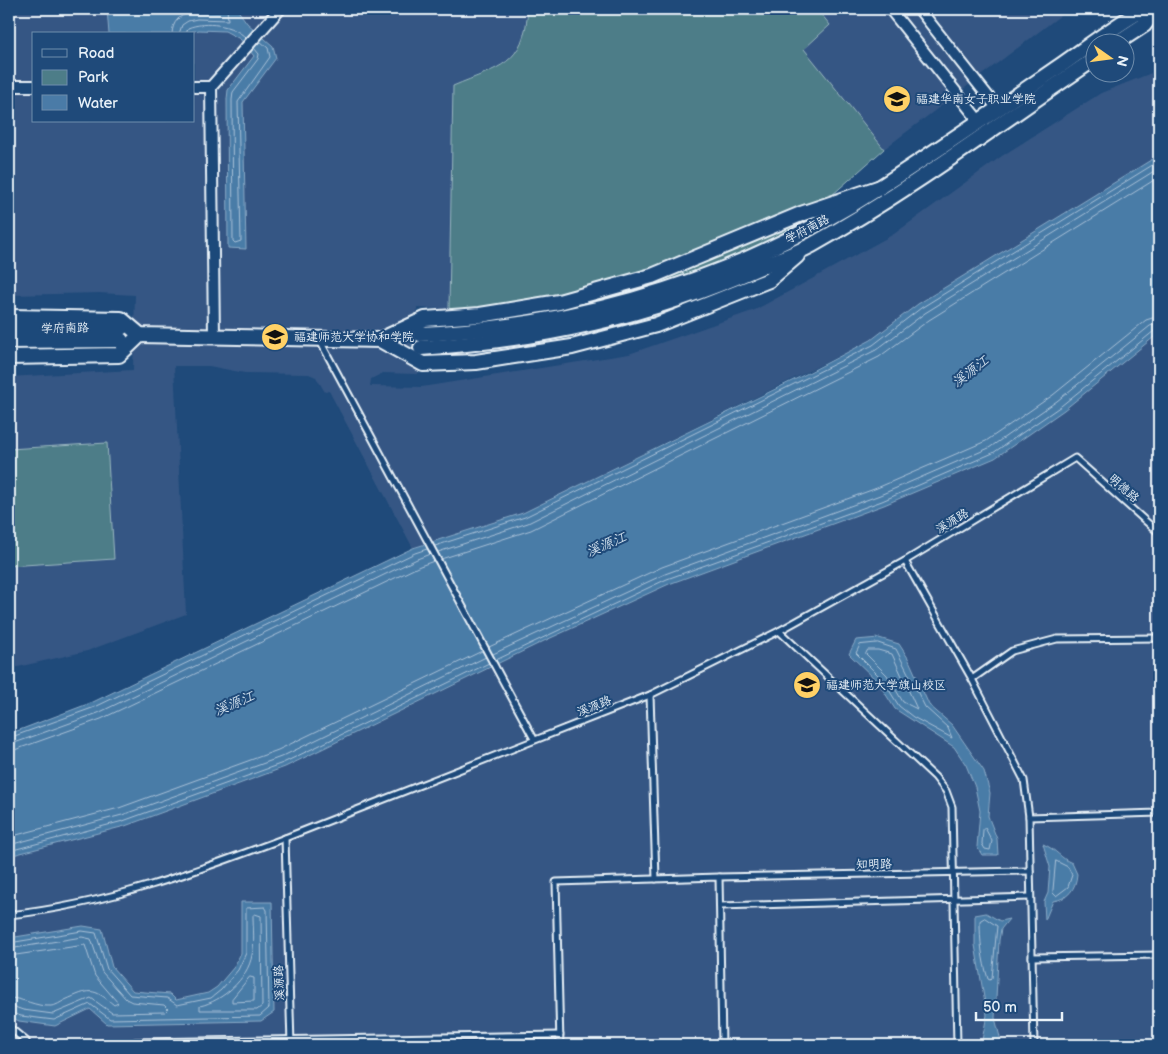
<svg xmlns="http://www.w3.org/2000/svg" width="1168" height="1054" font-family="'Balsamiq Sans','LXGW WenKai TC',sans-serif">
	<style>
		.built { fill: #365784; fill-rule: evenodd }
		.green { fill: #4d7d88; stroke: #9ab7c0 }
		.water { fill: #4a7ba7; stroke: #89aac7 }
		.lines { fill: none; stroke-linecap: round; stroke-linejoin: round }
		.shore { stroke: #a9c2d8; stroke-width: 1 }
		.secondary-tunnel { stroke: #3d638d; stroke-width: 14; stroke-dasharray: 14 7; stroke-linecap: butt }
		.lane-casing { stroke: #e8f1f8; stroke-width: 9 }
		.street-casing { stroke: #e8f1f8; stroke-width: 14 }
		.secondary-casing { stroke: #e8f1f8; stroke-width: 18 }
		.lane { stroke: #1f4a7a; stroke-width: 5 }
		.street { stroke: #1f4a7a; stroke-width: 10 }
		.secondary { stroke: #1f4a7a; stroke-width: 14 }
		.labels { text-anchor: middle; stroke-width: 4; stroke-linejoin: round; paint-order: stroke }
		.poi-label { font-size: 12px; fill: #e8f1f8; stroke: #1f4a7a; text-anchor: start }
		.street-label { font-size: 12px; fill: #e8f1f8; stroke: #1f4a7a }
		.water-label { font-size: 14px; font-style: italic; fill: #d0dfec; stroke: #1f4a7a }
	</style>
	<rect width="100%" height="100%" fill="#1f4a7a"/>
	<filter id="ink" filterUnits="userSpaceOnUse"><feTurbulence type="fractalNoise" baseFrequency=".02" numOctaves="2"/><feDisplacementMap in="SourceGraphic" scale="10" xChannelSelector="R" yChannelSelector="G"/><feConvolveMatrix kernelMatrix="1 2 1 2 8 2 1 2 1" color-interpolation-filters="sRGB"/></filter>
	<g filter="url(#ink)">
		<g class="built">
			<path d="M 9,9 L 528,9 L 525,34 L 516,55 L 508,62 L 453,86 L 449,309 L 417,308 L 418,374 L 383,373 L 371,379 L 370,386 L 422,387 L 629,354 L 755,310 L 894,234 L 1002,156 L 1101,93 L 1159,70 L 1159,155 L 918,304 L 871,340 L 523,513 L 413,548 L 329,391 L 325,392 L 316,377 L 309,374 L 245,373 L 209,366 L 174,366 L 186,614 L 87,651 L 9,669 L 9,377 L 133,370 L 135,295 L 99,293 L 9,295 ZM 34,34 L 194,34 L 194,121 L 34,121 Z"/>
			<path d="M 817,9 L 1069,9 L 884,149 L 803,49 L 830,25 Z"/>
			<path d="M 1159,333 L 1159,1045 L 9,1045 L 9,856 L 125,826 L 285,767 L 544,641 L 669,584 L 884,505 L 995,458 Z"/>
		</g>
		<g class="green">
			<path d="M 528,9 L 817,9 L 830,25 L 804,49 L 884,149 L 787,235 L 654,293 L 527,317 L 449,309 L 453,86 C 500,66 524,66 528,9 Z"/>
			<path d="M 107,443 L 114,559 L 9,566 L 9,449 Z"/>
		</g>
		<g class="water">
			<path d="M 107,9 L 237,9 L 247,23 L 273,46 L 276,58 L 243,102 L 246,249 L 228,248 L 227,99 L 228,90 L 254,56 L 240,39 L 225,31 L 199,30 L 180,34 L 109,34 Z"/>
			<path d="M 1159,155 L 1159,333 L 1064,410 L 995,458 L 884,505 L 669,584 L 544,641 L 285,767 L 125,826 L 9,856 L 9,734 L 93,702 L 413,548 L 523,513 L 806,374 L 871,340 L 918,304 Z"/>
			<path d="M 879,638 L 899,644 L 908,658 L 929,705 L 952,725 L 984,771 L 990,793 L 988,816 L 997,839 L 998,855 L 982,855 L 977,847 L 980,811 L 975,787 L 966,765 L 954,747 L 895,709 L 878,682 L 849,654 L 856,640 Z"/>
			<path d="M 1043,844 C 1057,850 1060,858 1072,863 L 1077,874 C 1076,889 1068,899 1053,901 L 1045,920 L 1044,902 L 1048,893 L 1050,867 Z"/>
			<path d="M 241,902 L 272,902 L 274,1012 L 261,1021 L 107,1024 L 90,1009 L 55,1026 L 19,1021 L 9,1016 L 9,938 L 83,926 L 102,929 L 112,967 L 133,991 L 170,994 L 176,1000 L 208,993 L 217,987 L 234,967 L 241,953 Z"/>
			<path d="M 986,913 L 1000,921 L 1009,919 L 1001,929 L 999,940 L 995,1018 L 1002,1045 L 981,1045 L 987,1015 L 975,945 L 975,915 Z"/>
		</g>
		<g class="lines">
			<g class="shore">
				<path d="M 172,34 C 173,9 199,11 218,12 L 220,9"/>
				<path d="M 179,34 L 182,25 L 188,21 L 197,19 L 228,20 L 227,9"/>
				<path d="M 186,34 L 188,28 C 205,21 233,24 246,38"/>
				<path d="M 254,48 L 259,54 L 258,59 L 233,92 L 232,100 L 233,241 L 235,243 L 241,241 L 238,102 L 270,57 L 268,48 L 260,41"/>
				<path d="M 435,546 L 525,517 L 873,345 L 921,308 L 1159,161"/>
				<path d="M 438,552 L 528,523 L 876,350 L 925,313 L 1159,168"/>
				<path d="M 441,559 L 531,530 L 879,357 L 929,320 L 1159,177"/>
				<path d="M 878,643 L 896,649 L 925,707 L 948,728 L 952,738 L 913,717 L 899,706 L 882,679 L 856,653 L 860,645 Z"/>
				<path d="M 489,647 L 662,567 L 877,488 L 986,441 L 1053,395 L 1146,320 L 1159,316"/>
				<path d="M 868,650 L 878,650 L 892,654 L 917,709 L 903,702 L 887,675 L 866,654 Z"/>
				<path d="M 493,654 L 665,574 L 880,495 L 989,448 L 1057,401 L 1150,326 L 1159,323"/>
				<path d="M 496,660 L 667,579 L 882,501 L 993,453 L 1061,406 L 1154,331 L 1159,330"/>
				<path d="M 9,738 L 95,707 L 415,553 L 427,549"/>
				<path d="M 9,745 L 98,713 L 417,559 L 430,554"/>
				<path d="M 9,752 L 101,719 L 420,566 L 434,561"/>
				<path d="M 985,828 L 992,841 L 990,850 L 985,849 L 982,844 L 983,830 Z"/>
				<path d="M 9,837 L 119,808 L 278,750 L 482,651"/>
				<path d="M 9,845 L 122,815 L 281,757 L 486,657"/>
				<path d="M 9,851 L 123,821 L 283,763 L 489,663"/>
				<path d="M 1056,861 L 1068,867 L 1072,875 L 1068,887 L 1056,896 L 1053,893 Z"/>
				<path d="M 255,914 L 261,916 L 262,1006 L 257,1010 L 200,1010 L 200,1006 C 222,1001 248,979 252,955 C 255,942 253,928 253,916 Z"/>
				<path d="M 985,918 L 997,926 L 992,978 L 990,980 L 988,979 C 982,959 980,941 980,921 Z"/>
				<path d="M 9,943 L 82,931 L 96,933 L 107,969 L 130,995 L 167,998 L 177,1005 L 211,998 L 221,990 L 238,970 L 246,953 L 246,908 L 265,907 L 267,910 L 269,1008 L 260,1016 L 110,1019 L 90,1004 L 54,1020 L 21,1016 L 9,1012"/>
				<path d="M 9,949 L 82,937 L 91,939 L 102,972 L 126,999 L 132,1002 L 164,1005 L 168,1009 L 165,1012 L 112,1013 L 91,998 L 53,1014 L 23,1010 L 9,1005"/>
				<path d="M 9,956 L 85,945 L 95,976 L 118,1003 L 114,1005 C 93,987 90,989 65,1000 C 61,1002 56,1006 51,1006 C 36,1007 23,998 9,998"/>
				<path d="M 250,977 L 254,978 L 254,1001 L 232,1002 L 232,999 Z"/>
			</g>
			<path class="secondary-tunnel" d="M 389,347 L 421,348"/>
			<g class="lane-casing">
				<g id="lane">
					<path d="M 320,341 L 534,739"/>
					<path d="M 905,561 L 972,679 L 1024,780 L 1029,817 L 1034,1045"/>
					<path d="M 779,631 L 935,777 L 946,791 L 952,807 L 957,1045"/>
					<path d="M 972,679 L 1012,651 L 1057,639 L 1159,638"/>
					<path d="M 650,695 L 656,879"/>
					<path d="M 1029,817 L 1159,813"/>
					<path d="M 719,877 L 1030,871"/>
					<path d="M 720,906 L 1030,897"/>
					<path d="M 9,915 C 108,904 192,873 285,838"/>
					<path d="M 1032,957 L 1159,955"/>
					<path d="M 9,1027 L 26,1041 L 27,1045"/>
					<path d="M 122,1045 L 136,1042 L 560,1035"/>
					<path d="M 291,1045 L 285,838 L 650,695 L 779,631 L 905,561 L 1075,458 L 1159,533"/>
					<path d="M 560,1045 L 556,882 L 719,877 L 722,1045"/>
				</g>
			</g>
			<g class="street-casing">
				<g id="street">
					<path d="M 890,9 L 979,121"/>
					<path d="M 919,9 L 998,109"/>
					<path d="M 9,86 L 34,86"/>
					<path d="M 194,87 L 211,87"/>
					<path d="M 214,336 L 211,87 L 280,9"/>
				</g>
			</g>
			<g class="secondary-casing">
				<g id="secondary">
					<path d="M 1118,42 L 1144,25 L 1156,9"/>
					<path d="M 9,317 L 121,319 L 140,335 L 380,340 L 425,319 L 480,315 L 559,302 L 652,276 L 801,214 L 881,187"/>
					<path d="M 9,329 L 121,328"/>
					<path d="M 420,334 C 587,326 742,277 882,186 C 941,148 999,108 1057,68 C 1086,48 1114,26 1144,9"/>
					<path d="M 380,340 L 423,364 L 476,362 L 572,347 L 656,325 L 769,280 L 797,256"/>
					<path d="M 9,341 L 121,340"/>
					<path d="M 421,348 C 540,340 650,316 760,267 C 777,260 795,254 812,245 C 911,190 1002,121 1096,58"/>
					<path d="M 9,357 L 119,355 L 140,335"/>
				</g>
			</g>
			<use href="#lane" class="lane"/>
			<use href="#street" class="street"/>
			<use href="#secondary" class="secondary"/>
		</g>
	</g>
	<defs>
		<g id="university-disc" transform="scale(1.4375)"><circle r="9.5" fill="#ffd166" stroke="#1f4a7a"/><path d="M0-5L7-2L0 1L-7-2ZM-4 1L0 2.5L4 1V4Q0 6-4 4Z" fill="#111"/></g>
	</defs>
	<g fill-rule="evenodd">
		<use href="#university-disc" x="897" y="99"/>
		<use href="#university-disc" x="275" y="337"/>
		<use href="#university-disc" x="807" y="685"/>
	</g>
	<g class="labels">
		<g class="poi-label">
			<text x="916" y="103">福建华南女子职业学院</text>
			<text x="294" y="341">福建师范大学协和学院</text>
			<text x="826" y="689">福建师范大学旗山校区</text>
		</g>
		<g class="street-label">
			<text transform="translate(807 229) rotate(-28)" y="4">学府南路</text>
			<text transform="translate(65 328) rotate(-1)" y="4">学府南路</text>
			<text transform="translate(1124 488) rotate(42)" y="4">明德路</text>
			<text transform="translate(952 521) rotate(-31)" y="4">溪源路</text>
			<text transform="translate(594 706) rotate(-21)" y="4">溪源路</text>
			<text transform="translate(874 864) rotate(-1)" y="4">知明路</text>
			<text transform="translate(279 983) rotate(-92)" y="4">溪源路</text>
		</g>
		<g class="water-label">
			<text transform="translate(970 371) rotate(-38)" y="5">溪源江</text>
			<text transform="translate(606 544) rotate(-23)" y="5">溪源江</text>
			<text transform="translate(234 703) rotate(-23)" y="5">溪源江</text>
		</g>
	</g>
	<rect width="1168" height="1054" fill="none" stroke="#1f4a7a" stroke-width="30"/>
	<rect x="15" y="15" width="1138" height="1024" fill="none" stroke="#e8f1f8" stroke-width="2" filter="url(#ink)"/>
	<rect x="32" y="32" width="162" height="90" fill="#1f4a7a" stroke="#6f8dac"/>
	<rect x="42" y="49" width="25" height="8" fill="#1f4a7a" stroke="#6f8dac"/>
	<text x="78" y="58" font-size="15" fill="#e8f1f8">Road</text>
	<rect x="42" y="70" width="25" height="15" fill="#4d7d88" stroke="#6f8dac"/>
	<text x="78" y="82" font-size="15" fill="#e8f1f8">Park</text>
	<rect x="42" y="95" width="25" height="15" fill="#4a7ba7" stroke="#6f8dac"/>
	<text x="78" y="108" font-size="15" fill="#e8f1f8">Water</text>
	<g transform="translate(1110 58) rotate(104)"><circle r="24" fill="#1f4a7a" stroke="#6f8dac"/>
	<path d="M0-4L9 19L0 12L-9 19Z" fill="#ffd166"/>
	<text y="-8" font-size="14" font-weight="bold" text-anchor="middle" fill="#e8f1f8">N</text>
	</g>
	<path d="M976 1012v8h86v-8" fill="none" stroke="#e8f1f8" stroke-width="2.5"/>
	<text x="983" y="1012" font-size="15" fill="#e8f1f8" stroke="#1f4a7a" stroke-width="4" paint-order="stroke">50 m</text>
</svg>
